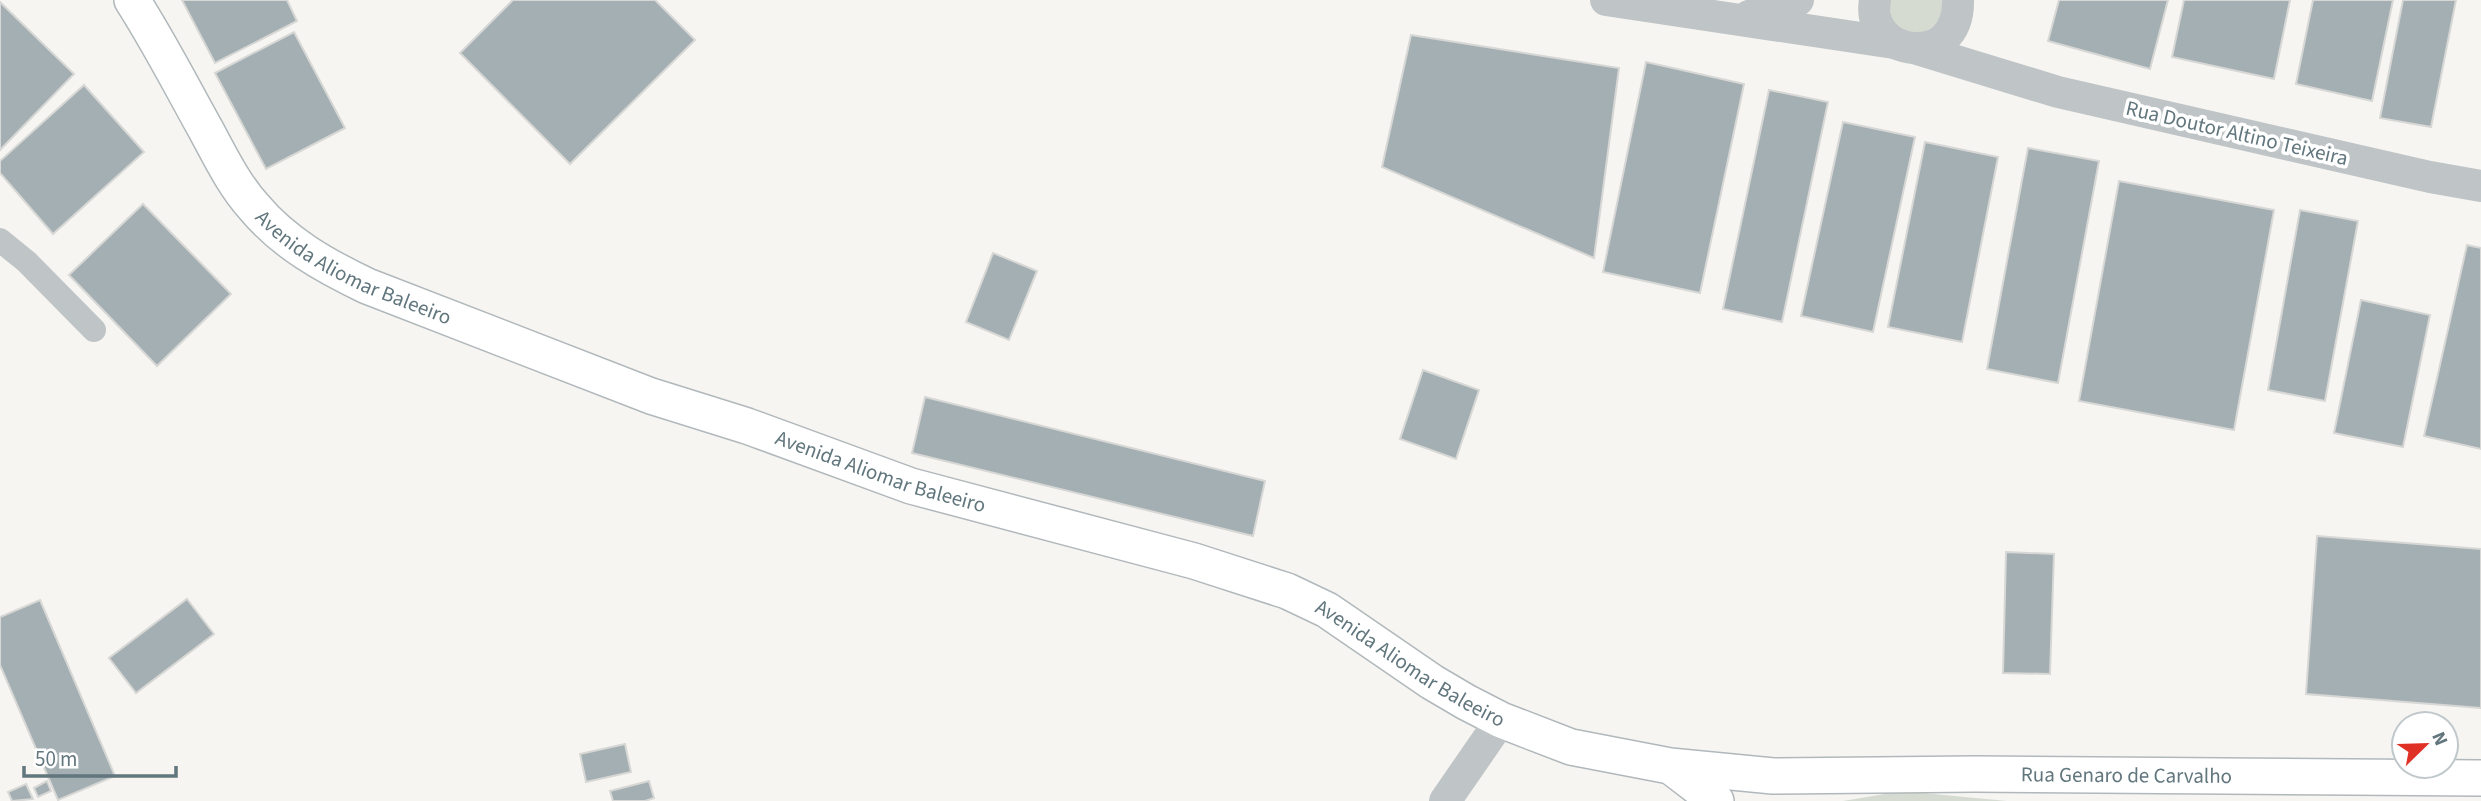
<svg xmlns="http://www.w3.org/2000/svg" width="2481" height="801" font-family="'Source Sans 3',sans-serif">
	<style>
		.green { fill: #d6dbd1 }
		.building { fill: #a3afb2; stroke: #d7d7d5; stroke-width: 2 }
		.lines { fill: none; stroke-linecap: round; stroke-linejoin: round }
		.secondary-casing { stroke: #b1b8bb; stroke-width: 38 }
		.minor { stroke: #bfc4c6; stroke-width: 24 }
		.tertiary { stroke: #bfc4c6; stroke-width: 32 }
		.secondary { stroke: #fff; stroke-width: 35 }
		.labels { text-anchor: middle; stroke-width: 7; stroke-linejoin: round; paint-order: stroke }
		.street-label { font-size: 21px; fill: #61767d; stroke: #fff }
	</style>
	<rect width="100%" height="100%" fill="#f6f5f2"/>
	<g class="green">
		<path d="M 1889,0 L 1946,0 L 1945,18 L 1916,38 L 1892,24 Z"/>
		<path d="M 1902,791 L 2007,801 L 1843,801 Z"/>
	</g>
	<g class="building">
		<path d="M 182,0 L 287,0 L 297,21 L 215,63 Z"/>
		<path d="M 513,0 L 655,0 L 695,40 L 570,164 L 460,53 Z"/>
		<path d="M 2059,0 L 2168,0 L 2150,69 L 2048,41 Z"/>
		<path d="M 2184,0 L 2290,0 L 2274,79 L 2172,57 Z"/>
		<path d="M 2313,0 L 2393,0 L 2372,101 L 2296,84 Z"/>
		<path d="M 2403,0 L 2456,0 L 2431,127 L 2380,118 Z"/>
		<path d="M 0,2 L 74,74 L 0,150 Z"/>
		<path d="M 294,32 L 345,128 L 266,169 L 215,73 Z"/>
		<path d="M 1411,35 L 1619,68 L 1594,258 L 1382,167 Z"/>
		<path d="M 1646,62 L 1744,84 L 1700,293 L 1603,272 Z"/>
		<path d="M 84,85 L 144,152 L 53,234 L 0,173 L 0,161 Z"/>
		<path d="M 1769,90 L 1828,102 L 1782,322 L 1723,309 Z"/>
		<path d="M 1843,122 L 1915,137 L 1873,332 L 1801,316 Z"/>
		<path d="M 1925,142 L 1998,157 L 1962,342 L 1888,327 Z"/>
		<path d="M 2028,148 L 2099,161 L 2058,383 L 1987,369 Z"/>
		<path d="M 2119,181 L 2274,210 L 2234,430 L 2079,401 Z"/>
		<path d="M 143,204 L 231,294 L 157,366 L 69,275 Z"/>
		<path d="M 2300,210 L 2358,221 L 2325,401 L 2268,390 Z"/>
		<path d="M 2467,245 L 2481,248 L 2481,449 L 2424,436 Z"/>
		<path d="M 993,253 L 1037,271 L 1009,340 L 966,322 Z"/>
		<path d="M 2361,300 L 2430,315 L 2403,447 L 2334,433 Z"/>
		<path d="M 1423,370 L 1479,390 L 1456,459 L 1400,439 Z"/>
		<path d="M 925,397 L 1265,481 L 1253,536 L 912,453 Z"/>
		<path d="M 2317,536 L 2481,549 L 2481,708 L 2306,694 Z"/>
		<path d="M 2006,552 L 2054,554 L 2050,674 L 2003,673 Z"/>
		<path d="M 187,599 L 214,634 L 136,693 L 109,658 Z"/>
		<path d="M 40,600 L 115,776 L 58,800 L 0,665 L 0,617 Z"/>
		<path d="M 625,744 L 631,772 L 586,782 L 580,754 Z"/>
		<path d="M 47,781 L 51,791 L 38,797 L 34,788 Z"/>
		<path d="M 649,781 L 654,798 L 645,801 L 613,801 L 610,791 Z"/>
		<path d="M 26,784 L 33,799 L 12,801 L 8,792 Z"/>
	</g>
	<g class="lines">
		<g class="secondary-casing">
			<g id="secondary">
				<path id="s1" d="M 132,0 C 159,42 182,87 206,130 C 220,156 234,185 254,207 C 284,243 325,266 367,286 L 651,396 L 747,426 L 911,486 L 1194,561 L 1287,591 L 1327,610 L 1432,682 L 1466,702 L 1501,720 L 1571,747 L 1670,766 L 1773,776 L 1975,774 L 2481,778"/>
				<path d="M 1673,768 L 1716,801"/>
			</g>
		</g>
		<path class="minor" d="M 0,240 L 27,262 L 94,330"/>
		<g class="tertiary">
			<path d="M 1606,0 L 1894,43"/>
			<path d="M 1875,0 C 1865,58 1960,70 1958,0"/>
			<path d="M 1749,16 L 1798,0"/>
			<path d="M 1917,49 L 2058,92 L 2430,177 L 2481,186"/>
			<path d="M 1445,801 L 1501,720"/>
		</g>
		<use href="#secondary" class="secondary"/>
	</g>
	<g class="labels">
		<g class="street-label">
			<text transform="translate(2237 133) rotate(13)" y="7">Rua Doutor Altino Teixeira</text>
			<text dy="7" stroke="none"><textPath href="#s1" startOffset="359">Avenida Aliomar Baleeiro</textPath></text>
			<text dy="7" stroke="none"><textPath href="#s1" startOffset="926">Avenida Aliomar Baleeiro</textPath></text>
			<text dy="7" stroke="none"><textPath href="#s1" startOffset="1493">Avenida Aliomar Baleeiro</textPath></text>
			<text dy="7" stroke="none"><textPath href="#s1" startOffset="2233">Rua Genaro de Carvalho</textPath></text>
		</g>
	</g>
	<g transform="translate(2425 745) rotate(67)"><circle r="33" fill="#ffffff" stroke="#c0c8cb" stroke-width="2"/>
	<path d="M0-5L12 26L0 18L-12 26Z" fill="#e03127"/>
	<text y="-10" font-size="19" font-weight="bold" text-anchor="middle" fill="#61767d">N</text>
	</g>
	<path d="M24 766v10h152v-10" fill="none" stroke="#61767d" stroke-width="3.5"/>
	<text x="35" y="766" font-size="21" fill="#61767d" stroke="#ffffff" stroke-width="5" paint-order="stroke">50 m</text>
</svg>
